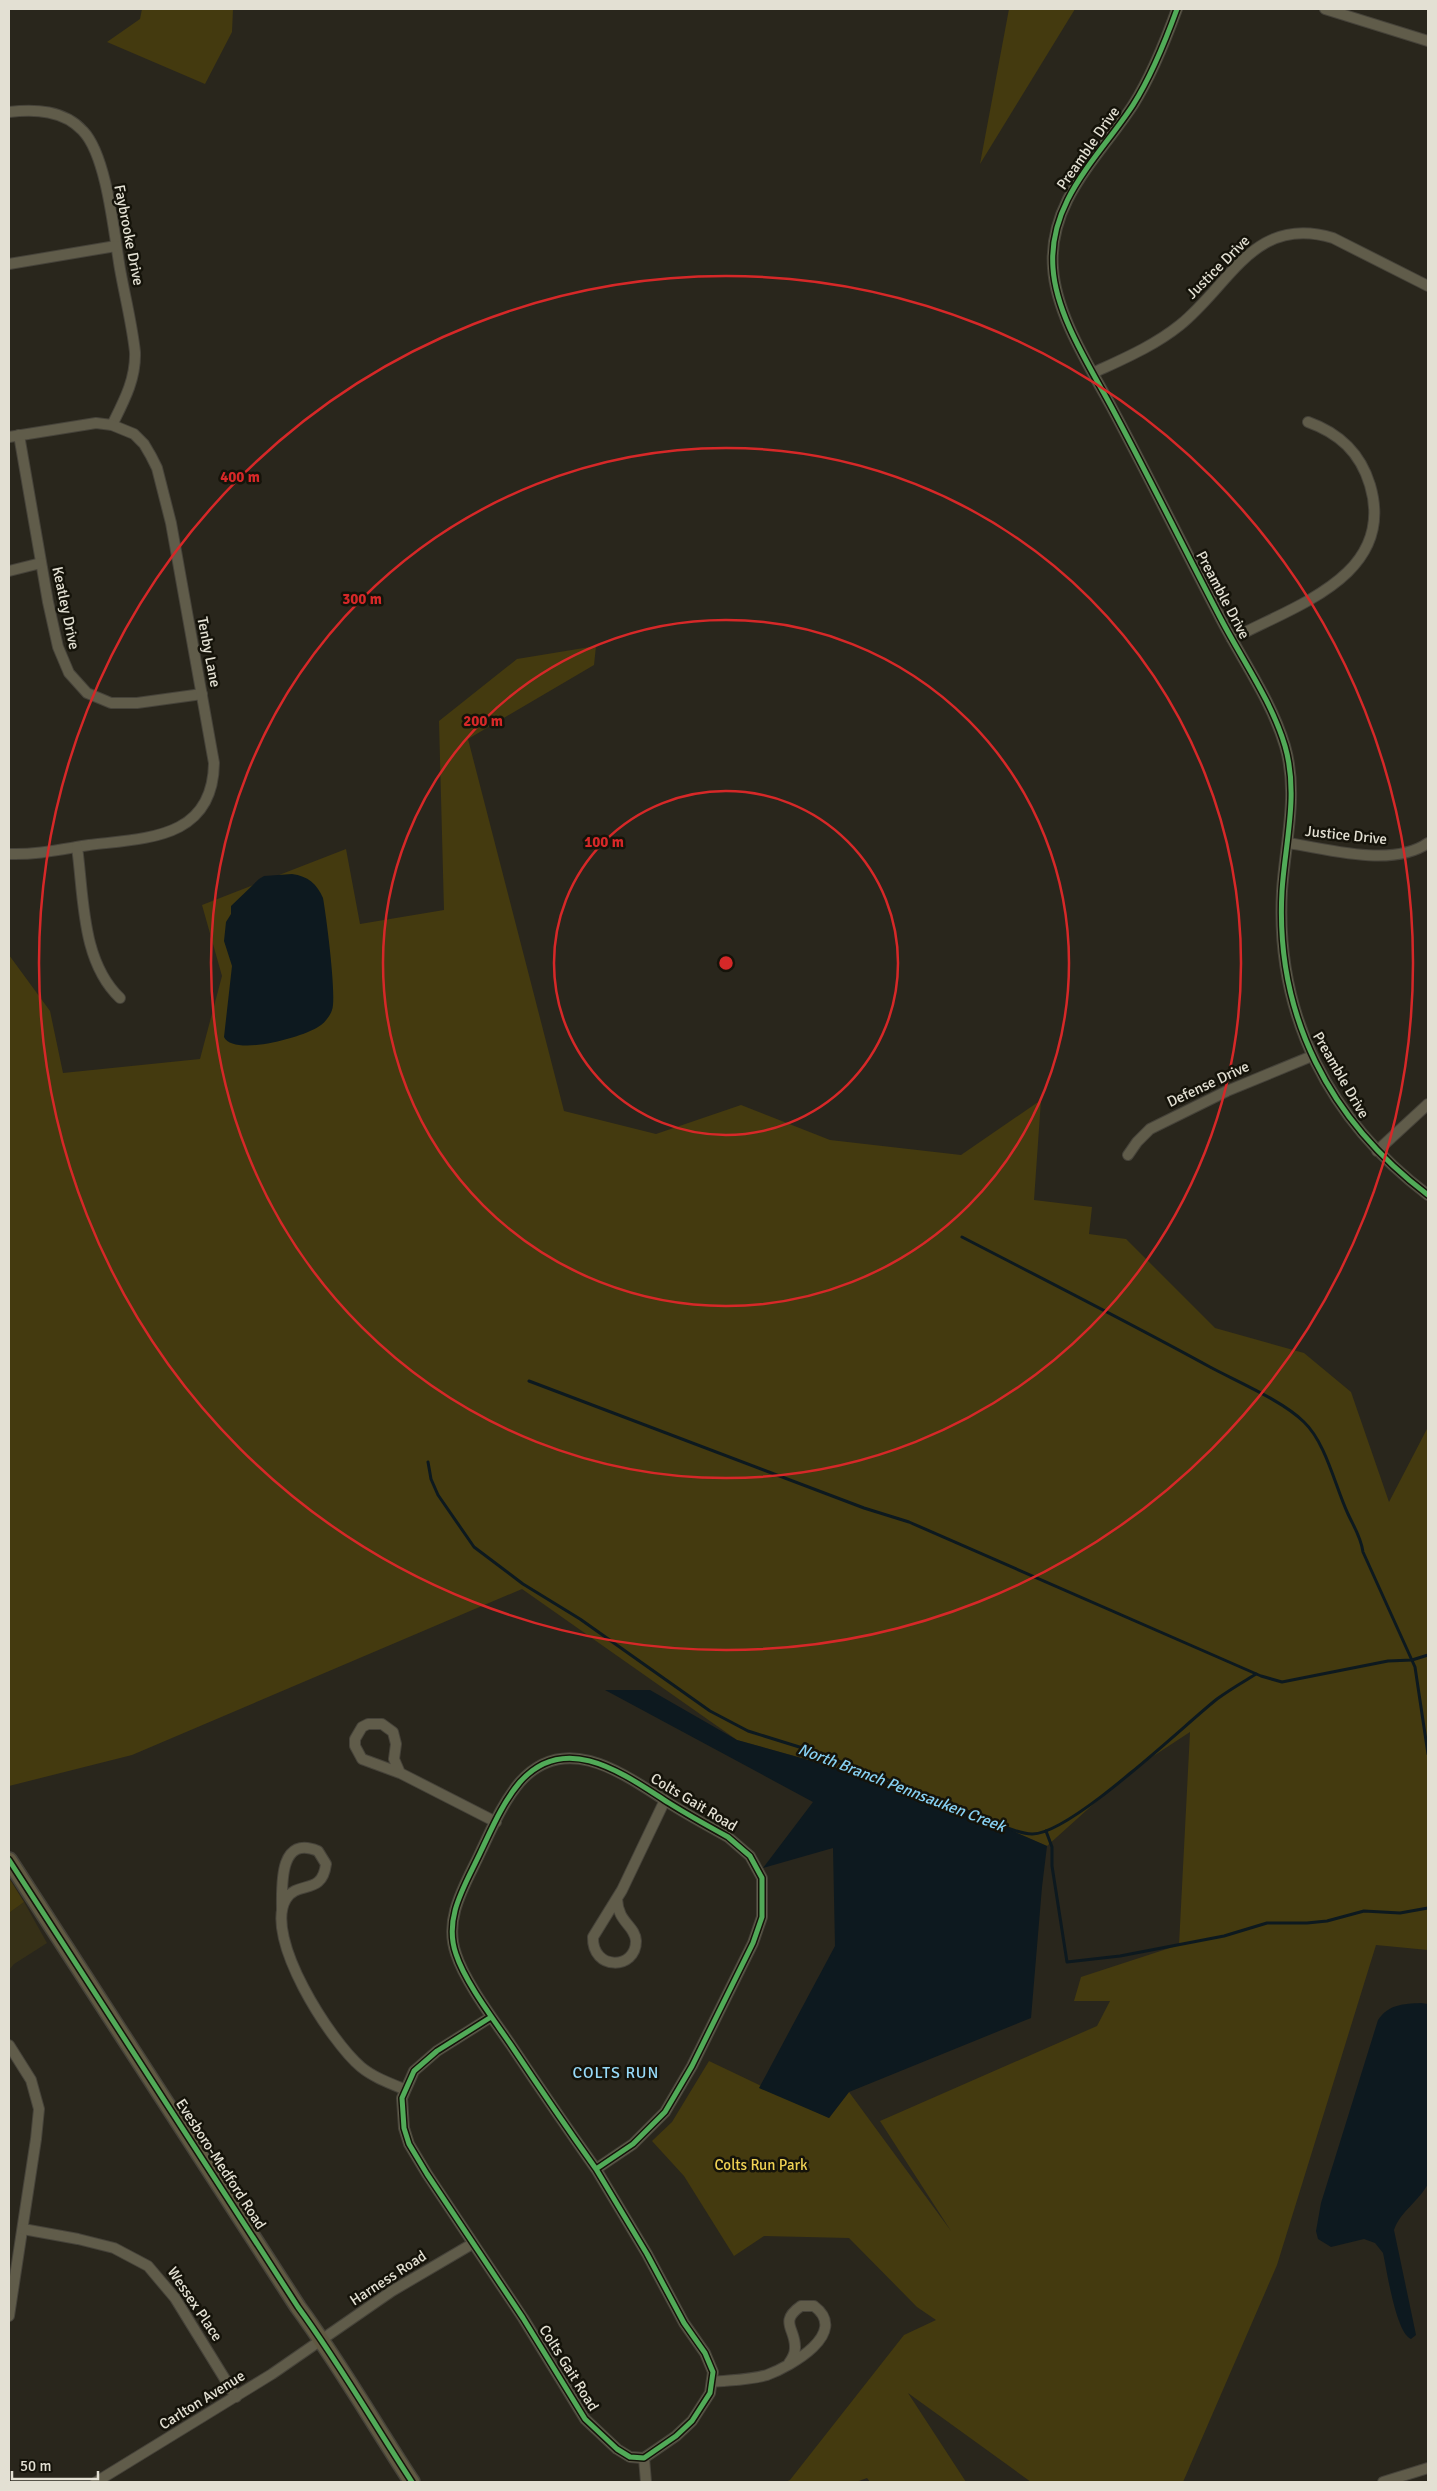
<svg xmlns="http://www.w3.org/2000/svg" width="1437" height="2491" font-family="Signika,sans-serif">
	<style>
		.built { fill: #363017 }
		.green { fill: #443a0f }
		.water { fill: #0d191f }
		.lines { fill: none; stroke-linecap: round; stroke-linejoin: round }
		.stream { stroke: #0d191f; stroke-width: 3 }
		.street-casing { stroke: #46433a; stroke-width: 12 }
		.secondary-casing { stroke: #46433a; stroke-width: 18 }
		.street { stroke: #605c4a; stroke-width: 10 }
		.secondary { stroke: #605942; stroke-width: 15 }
		.cycleway-casing { stroke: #15130a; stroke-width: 8 }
		.cycleway { stroke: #51ab58; stroke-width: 5 }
		.ring { fill: none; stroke: #d62828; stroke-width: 2.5 }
		.labels { text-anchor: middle; stroke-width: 5; stroke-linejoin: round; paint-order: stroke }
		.street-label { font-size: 15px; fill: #e3e0d3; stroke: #15130a }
		.park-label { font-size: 15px; fill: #f0d254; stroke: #15130a }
		.water-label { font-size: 16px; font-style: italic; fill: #87d1f3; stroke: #15130a }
		.neighbourhood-label { font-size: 16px; letter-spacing: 1px; fill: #97daf9; stroke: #15130a }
		.centre { fill: #d62828; stroke: #15130a; stroke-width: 2.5 }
		.ring-label { font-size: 15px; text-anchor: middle; font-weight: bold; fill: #d62828; stroke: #15130a; stroke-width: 5; stroke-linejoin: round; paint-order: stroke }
	</style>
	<rect width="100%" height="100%" fill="#29261c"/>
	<path class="built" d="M 24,1902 L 47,1943 L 14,1964 L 9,1970 L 9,1913 Z"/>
	<g class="green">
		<path d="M 142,9 L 233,9 L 232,32 L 205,84 L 107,42 L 140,19 Z"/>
		<path d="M 1009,9 L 1075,9 L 980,164 Z"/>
		<path d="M 596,646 L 594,665 L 468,739 L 564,1111 L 656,1134 L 741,1105 L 830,1140 L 961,1155 L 1041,1100 L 1034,1200 L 1092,1207 L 1089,1234 L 1126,1239 L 1215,1328 L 1304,1353 L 1351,1392 L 1389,1502 L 1428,1427 L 1428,1950 L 1376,1945 L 1277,2265 L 1183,2482 L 1031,2482 L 908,2393 L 966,2482 L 870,2482 L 867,2478 L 856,2482 L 785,2482 L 790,2480 L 904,2335 L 936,2320 L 917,2307 L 849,2238 L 764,2236 L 734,2256 L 684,2176 L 652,2141 L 672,2122 L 709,2061 L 829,2118 L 849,2092 L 951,2231 L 880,2121 L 1097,2026 L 1110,2001 L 1074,2001 L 1081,1977 L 1179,1945 L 1190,1732 L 1129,1772 L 1047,1846 L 926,1793 L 737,1740 L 522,1589 L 132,1755 L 9,1786 L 9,955 L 50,1011 L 63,1073 L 200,1059 L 222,976 L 202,905 L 346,849 L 360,924 L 444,910 L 439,721 L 517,659 Z"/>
		<path d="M 9,1878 L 24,1902 L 9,1913 Z"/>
	</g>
	<g class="water">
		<path d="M 292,874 C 308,876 317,884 323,898 C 326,914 337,998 332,1010 C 330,1016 324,1024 318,1027 C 303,1037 234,1057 224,1037 L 232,966 L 224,941 L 226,922 L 231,914 L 231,906 L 259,879 L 264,876 Z"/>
		<path d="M 605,1690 L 650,1690 L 737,1740 L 926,1793 L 1047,1846 L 1042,1887 L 1031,2018 L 849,2092 L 829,2118 L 759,2088 L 835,1946 L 833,1848 L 763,1868 L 813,1802 Z"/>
		<path d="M 1421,2003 L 1428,2004 L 1428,2184 C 1419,2201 1400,2212 1394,2230 L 1415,2330 L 1416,2335 L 1411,2339 C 1396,2333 1387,2271 1383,2253 L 1375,2243 L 1364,2239 L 1331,2247 L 1318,2239 L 1316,2231 L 1321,2203 L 1378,2020 C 1389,2004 1403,2004 1421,2003 Z"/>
	</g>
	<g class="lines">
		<g class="stream">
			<path d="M 962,1237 C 1045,1280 1128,1322 1210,1367 C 1238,1382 1283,1401 1304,1422 C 1326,1443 1335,1486 1348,1514 C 1354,1527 1361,1537 1363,1552 L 1415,1667 L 1428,1754"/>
			<path d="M 529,1381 L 864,1508 L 909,1522 L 1261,1676 L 1282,1682 L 1388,1661 L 1412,1660 L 1428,1655"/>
			<path d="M 428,1462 L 431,1479 L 438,1495 L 474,1547 L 523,1584 L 580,1619 L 710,1711 L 748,1731 L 809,1750 L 920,1792"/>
			<path d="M 947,1803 C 970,1811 1010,1833 1032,1834 C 1070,1835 1184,1725 1217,1699 C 1229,1690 1243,1682 1256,1674"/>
			<path d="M 1046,1831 L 1052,1847 L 1052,1866 L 1067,1962 L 1120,1956 L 1224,1936 L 1267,1923 L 1307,1923 L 1327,1921 L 1364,1911 L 1400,1913 L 1428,1908"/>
		</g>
		<g class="street-casing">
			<g id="street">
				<path d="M 1177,9 C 1165,42 1152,75 1133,105 C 1099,157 1048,201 1053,268 C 1056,315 1090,367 1112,408 C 1150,479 1185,550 1222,621 C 1243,661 1272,702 1285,746 C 1299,794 1285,843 1282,891 C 1275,1016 1330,1121 1428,1195"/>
				<path d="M 1325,9 L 1428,41"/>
				<path d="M 9,112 C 35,109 64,110 83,131 C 107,156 114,234 120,269 C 125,297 132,324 135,352 C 136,379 124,401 112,425"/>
				<path d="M 9,264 L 116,246"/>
				<path d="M 1093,373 C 1123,359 1154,346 1180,325 C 1231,284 1254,214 1333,238 L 1428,286"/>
				<path d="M 19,435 L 48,602 L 58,647 L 69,673 L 87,693 L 111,703 L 137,703 L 202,694"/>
				<path d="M 9,437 L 96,423 L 112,425 L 134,434 L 144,444 L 151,456 L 157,468 L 171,523 L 214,763 C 213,839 147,838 89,845 C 63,849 36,855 9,854"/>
				<path d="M 9,571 L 41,563"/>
				<path d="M 1232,639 C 1293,606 1397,576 1370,485 C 1360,452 1339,433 1308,422"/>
				<path d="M 1288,843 C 1329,849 1392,868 1428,843"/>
				<path d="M 77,847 C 84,897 81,961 120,998"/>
				<path d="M 1377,1151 L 1428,1104"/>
				<path d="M 1128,1155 L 1137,1142 L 1150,1129 L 1227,1091 L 1312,1056"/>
				<path d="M 400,1773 L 394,1759 L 396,1744 L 393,1732 L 382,1724 L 368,1724 L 362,1727 L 355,1739 L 355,1746 L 362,1759 L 400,1773 L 496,1822"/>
				<path d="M 617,1899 C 618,1923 635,1925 636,1941 C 636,1970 592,1971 593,1937 L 622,1890 L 665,1800"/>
				<path d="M 282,1911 C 282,1888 278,1834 318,1851 L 326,1864 C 322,1896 298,1880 286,1899 C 263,1937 331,2042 361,2067 C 373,2077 389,2083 404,2089"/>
				<path d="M 491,2017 L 437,2051 L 414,2071 L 402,2098 L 404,2128 L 409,2144 L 427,2174 L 523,2318 L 585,2419 L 617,2449 L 630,2457 L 644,2458 L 676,2436 L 692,2421 L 710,2393 L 713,2372 L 705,2353 L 684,2323 L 647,2254 L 596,2169 L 633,2144 L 665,2112 L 692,2066 L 753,1943 L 762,1917 L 762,1878 L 750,1856 L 728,1837 C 708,1826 688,1815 669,1803 C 625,1775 566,1730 520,1782 C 503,1802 492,1828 481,1851 C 466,1884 443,1917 456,1954 C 465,1982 494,2020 511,2045 C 539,2087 567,2128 596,2169"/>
				<path d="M 9,2045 L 31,2080 L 39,2109 L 36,2139 L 9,2316"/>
				<path d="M 23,2229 L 78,2239 L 114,2248 L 148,2266 L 175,2298 L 236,2397"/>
				<path d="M 713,2382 C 731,2380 750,2380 767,2375 C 791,2366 850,2333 814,2306 L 801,2306 C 778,2322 796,2329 795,2348 C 795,2354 792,2359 789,2363"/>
				<path d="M 644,2458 L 646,2482"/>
				<path d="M 96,2482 L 272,2374 L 392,2291 L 472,2244"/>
				<path d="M 1383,2482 L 1428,2468"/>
			</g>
		</g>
		<g class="secondary-casing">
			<path id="secondary" d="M 9,1860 L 298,2307 C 339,2363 374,2424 412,2482"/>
		</g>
		<use href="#street" class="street"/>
		<use href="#secondary" class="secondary"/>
		<g class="cycleway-casing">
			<g id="cycleway">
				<path d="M 1177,9 C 1165,42 1152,75 1133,105 C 1099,157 1048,201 1053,268 C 1056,315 1090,367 1112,408 C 1150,479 1185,550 1222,621 C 1243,661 1272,702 1285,746 C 1299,794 1285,843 1282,891 C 1275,1016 1330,1121 1428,1195"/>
				<path d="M 9,1860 L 298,2307 C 339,2363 374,2424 412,2482"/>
				<path d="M 491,2017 L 437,2051 L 414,2071 L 402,2098 L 404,2128 L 409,2144 L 427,2174 L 523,2318 L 585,2419 L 617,2449 L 630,2457 L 644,2458 L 676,2436 L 692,2421 L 710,2393 L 713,2372 L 705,2353 L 684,2323 L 647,2254 L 596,2169 L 633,2144 L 665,2112 L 692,2066 L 753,1943 L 762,1917 L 762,1878 L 750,1856 L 728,1837 C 708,1826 688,1815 669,1803 C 625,1775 566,1730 520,1782 C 503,1802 492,1828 481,1851 C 466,1884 443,1917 456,1954 C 465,1982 494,2020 511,2045 C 539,2087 567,2128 596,2169"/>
			</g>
		</g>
		<use href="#cycleway" class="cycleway"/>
	</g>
	<g class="ring">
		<circle cx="726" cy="963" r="172"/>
		<circle cx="726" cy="963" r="343"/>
		<circle cx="726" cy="963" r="515"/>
		<circle cx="726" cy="963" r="687"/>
	</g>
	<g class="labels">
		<g class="street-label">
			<text transform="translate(1088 148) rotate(-55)" y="5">Preamble Drive</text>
			<text transform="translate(129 235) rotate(79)" y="5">Faybrooke Drive</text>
			<text transform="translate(1218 267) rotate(-45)" y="5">Justice Drive</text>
			<text transform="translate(1223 595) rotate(62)" y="5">Preamble Drive</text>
			<text transform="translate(66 608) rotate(78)" y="5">Keatley Drive</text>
			<text transform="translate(209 652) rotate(79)" y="5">Tenby Lane</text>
			<text transform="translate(1346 835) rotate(6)" y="5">Justice Drive</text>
			<text transform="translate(1341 1075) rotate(60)" y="5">Preamble Drive</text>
			<text transform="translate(1208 1084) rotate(-25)" y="5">Defense Drive</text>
			<text transform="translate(694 1802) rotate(31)" y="5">Colts Gait Road</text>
			<text transform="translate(221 2164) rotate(57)" y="5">Evesboro-Medford Road</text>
			<text transform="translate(388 2278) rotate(-33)" y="5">Harness Road</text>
			<text transform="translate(195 2304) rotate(56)" y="5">Wessex Place</text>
			<text transform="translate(569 2368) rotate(58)" y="5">Colts Gait Road</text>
			<text transform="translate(202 2400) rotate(-32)" y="5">Carlton Avenue</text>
		</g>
		<g class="park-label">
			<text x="761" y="2170">Colts Run Park</text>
		</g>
		<g class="water-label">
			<text transform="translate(902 1787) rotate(21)" y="6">North Branch Pennsauken Creek</text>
		</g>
		<g class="neighbourhood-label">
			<text x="616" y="2078">COLTS RUN</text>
		</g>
	</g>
	<circle cx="726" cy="963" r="8" class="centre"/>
	<g class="ring-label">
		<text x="240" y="482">400 m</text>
		<text x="362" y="604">300 m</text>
		<text x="483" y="726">200 m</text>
		<text x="604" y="847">100 m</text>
	</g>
	<rect width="1437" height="2491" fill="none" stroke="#e3e0d3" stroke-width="20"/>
	<path d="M12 2471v8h86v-8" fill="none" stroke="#e3e0d3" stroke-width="2.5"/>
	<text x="20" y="2471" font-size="15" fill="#e3e0d3" stroke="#15130a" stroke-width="4" paint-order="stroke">50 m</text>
</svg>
